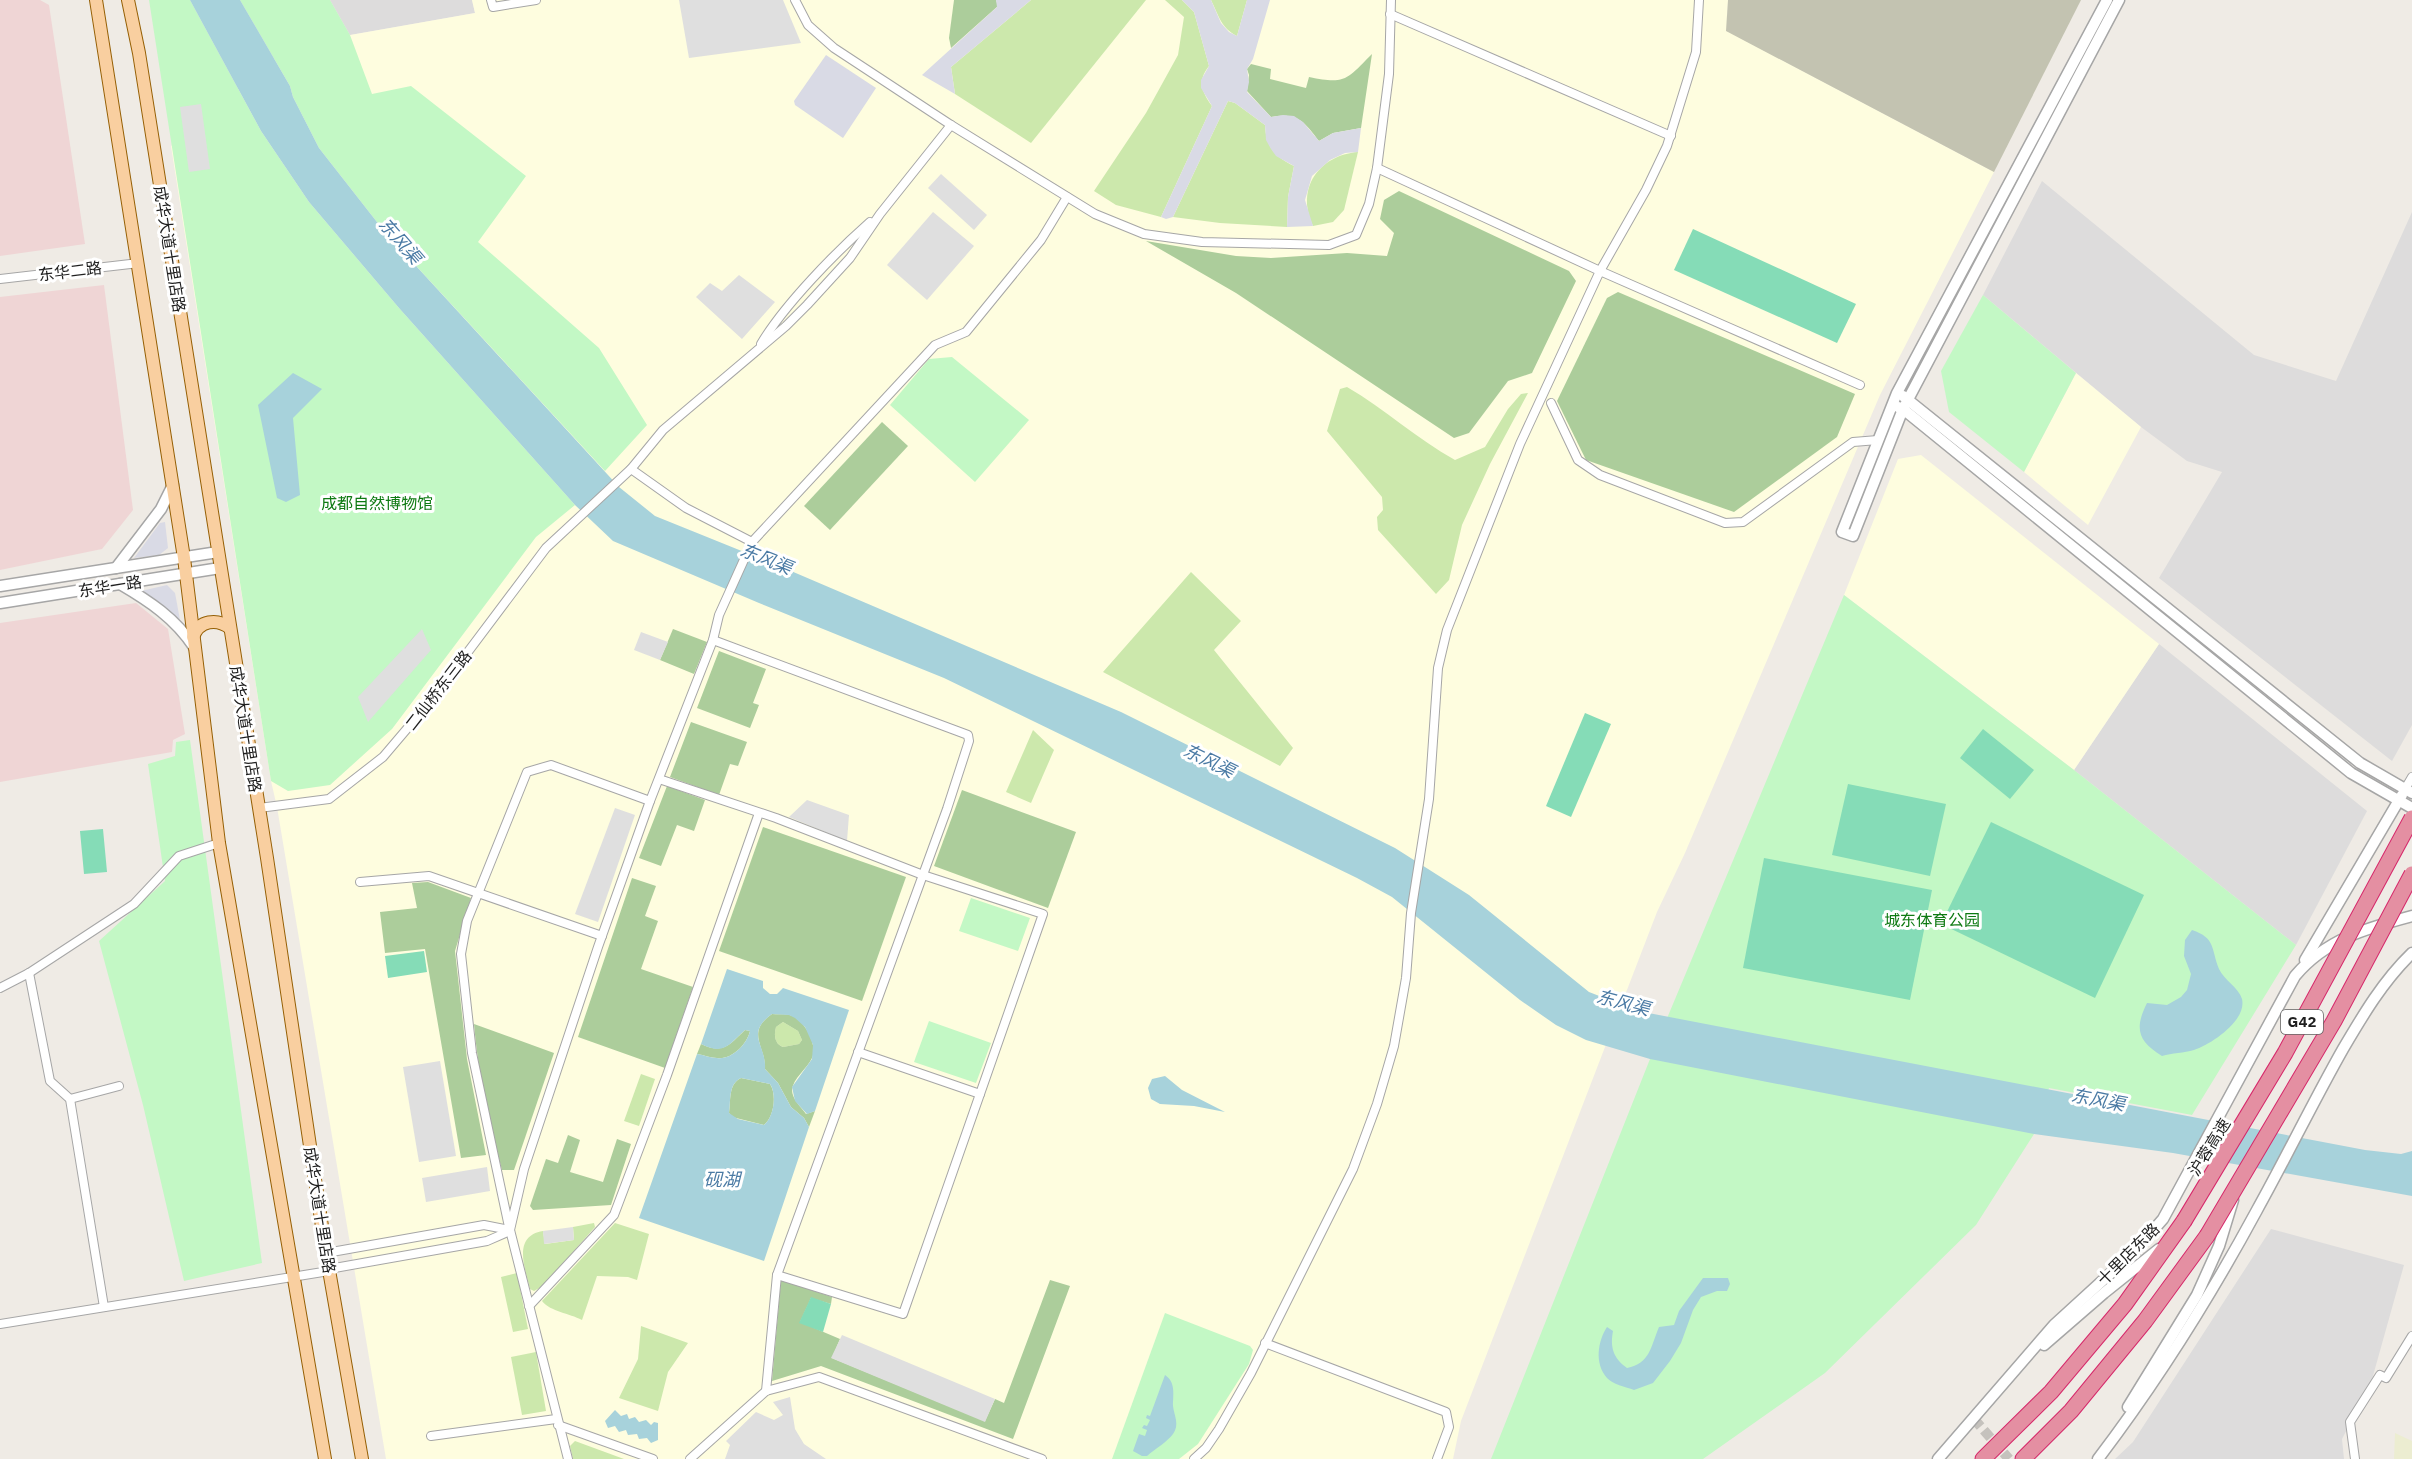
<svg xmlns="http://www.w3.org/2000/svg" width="2412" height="1459" font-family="'IBM Plex Sans','Noto Sans SC',sans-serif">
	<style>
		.residential { fill: #dddcdc }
		.commercial { fill: #efd5d5 }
		.education { fill: #fefddf }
		.construction { fill: #c3c3b1 }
		.farmland { fill: #ecedd1 }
		.grass { fill: #cce8ac }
		.forest { fill: #accd9b; fill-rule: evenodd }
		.park { fill: #c3f8c5 }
		.pitch { fill: #85dcb7 }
		.parking { fill: #dfdfdf }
		.plaza { fill: #d9dae5 }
		.water { fill: #a7d2db; fill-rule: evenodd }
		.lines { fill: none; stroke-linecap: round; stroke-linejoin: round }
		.tertiary-tunnel { stroke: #c5c2bd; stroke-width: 10; stroke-dasharray: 10 5; stroke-linecap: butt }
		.minor-casing { stroke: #a6a6a6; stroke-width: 10 }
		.tertiary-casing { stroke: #a6a6a6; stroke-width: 13 }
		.primary-casing { stroke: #955f04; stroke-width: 14 }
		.motorway-casing { stroke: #d6296b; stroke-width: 17 }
		.minor { stroke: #fff; stroke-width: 8 }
		.tertiary { stroke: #fff; stroke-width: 10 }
		.primary { stroke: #f9cfa0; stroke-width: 12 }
		.motorway { stroke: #e48fa2; stroke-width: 15 }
		.motorway-bridge-casing { stroke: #d6296b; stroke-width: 17; stroke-linecap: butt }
		.motorway-bridge { stroke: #e48fa2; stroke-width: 15 }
		.labels { text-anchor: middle; stroke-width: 6; stroke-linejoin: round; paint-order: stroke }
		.shield { fill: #fff; stroke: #626262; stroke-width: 1.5 }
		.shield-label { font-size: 15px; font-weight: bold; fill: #1f1f1f }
		.street-label { font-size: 16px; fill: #1f1f1f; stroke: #fff }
		.park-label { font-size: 16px; fill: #0f7a13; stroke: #fff }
		.water-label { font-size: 18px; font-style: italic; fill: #4a7aa4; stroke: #fff }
	</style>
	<rect width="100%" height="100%" fill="#efebe5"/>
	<g class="residential">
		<path d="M 330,0 L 472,0 L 475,13 L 350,35 Z"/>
		<path d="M 2042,181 L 2254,355 L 2336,381 L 2412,212 L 2412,725 L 2392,761 L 2159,578 L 2222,472 L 2187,461 L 2141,427 L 1983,295 Z"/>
		<path d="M 2159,644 L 2367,811 L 2296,945 L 2074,770 Z"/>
		<path d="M 2271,1229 L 2404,1265 L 2371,1383 L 2342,1439 L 2344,1459 L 2115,1459 L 2133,1442 Z"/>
	</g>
	<g class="commercial">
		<path d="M 0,0 L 40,0 L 49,5 L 85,244 L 0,256 Z"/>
		<path d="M 104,285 L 133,510 L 102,549 L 0,570 L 0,297 Z"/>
		<path d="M 136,603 L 168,629 L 185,734 L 173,740 L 172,752 L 0,782 L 0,623 Z"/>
	</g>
	<g class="education">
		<path d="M 472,0 L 1728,0 L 1727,31 L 1994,172 L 1880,395 L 1685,853 L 1657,912 L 1461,1421 L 1453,1459 L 386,1459 L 277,807 L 271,781 L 171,146 L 288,46 L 475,13 Z"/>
		<path d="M 2076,373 L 2141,427 L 2088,525 L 2024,472 Z"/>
		<path d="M 1921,455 L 2159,644 L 2074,770 L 1844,595 L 1898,459 Z"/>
	</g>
	<path class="construction" d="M 1728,0 L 2081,0 L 1994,172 L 1726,31 Z"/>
	<path class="farmland" d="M 2395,1433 L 2412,1441 L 2412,1459 L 2394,1459 Z"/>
	<g class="grass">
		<path d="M 1031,0 L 1146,0 L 1031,143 L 955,94 L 951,67 Z"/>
		<path d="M 1165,0 L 1182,0 L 1194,12 L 1209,66 C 1197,81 1202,92 1212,106 L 1161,217 L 1116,205 L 1094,191 L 1146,113 L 1178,55 L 1184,17 Z"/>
		<path d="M 1211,0 L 1247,0 L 1237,36 C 1221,28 1219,16 1211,0 Z"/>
		<path d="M 1228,101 L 1235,103 L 1265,125 C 1266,147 1275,157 1294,166 L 1288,197 L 1287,227 L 1220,223 L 1173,217 Z"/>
		<path d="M 1358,152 L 1344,210 L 1333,222 L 1313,226 C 1295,189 1319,155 1358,152 Z"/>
		<path d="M 1347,387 C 1385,409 1417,439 1455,460 L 1485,447 L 1508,409 L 1521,394 L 1528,393 L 1490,464 L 1462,525 L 1449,580 L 1436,594 L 1378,530 L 1377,517 L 1383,510 L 1382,497 L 1327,431 L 1340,389 Z"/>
		<path d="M 1191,572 L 1241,621 L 1214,650 L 1293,748 L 1280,766 L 1103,672 Z"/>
		<path d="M 1033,730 L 1054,750 L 1031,803 L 1006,792 Z"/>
		<path d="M 783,1022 L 798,1031 L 802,1040 L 799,1044 L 783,1047 C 774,1044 774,1034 776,1027 Z"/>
		<path d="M 641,1074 L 655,1079 L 639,1126 L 624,1121 Z"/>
		<path d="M 594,1223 L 595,1227 L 543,1286 L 534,1291 L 530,1289 C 525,1268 512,1236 543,1231 L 545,1244 L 574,1240 L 573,1227 Z"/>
		<path d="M 615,1223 L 649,1234 L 637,1280 L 628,1277 L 597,1276 L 582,1320 C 569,1313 551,1312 542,1301 Z"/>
		<path d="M 517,1273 L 528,1329 L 513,1332 L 501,1277 Z"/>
		<path d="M 641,1326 L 688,1343 L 668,1372 L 658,1411 L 619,1398 L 638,1359 Z"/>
		<path d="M 536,1352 L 546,1411 L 522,1415 L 511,1357 Z"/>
		<path d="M 575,1441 L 624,1459 L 573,1459 L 570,1446 Z"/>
	</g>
	<g class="forest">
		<path d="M 954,0 L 996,0 L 998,6 L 951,48 L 949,38 Z"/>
		<path d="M 1372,54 L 1361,128 L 1333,133 L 1319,141 C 1304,121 1297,112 1271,117 L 1247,91 L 1249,75 L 1247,69 L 1251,64 L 1271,69 L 1270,79 L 1306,88 L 1309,77 C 1346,85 1347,79 1372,54 Z"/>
		<path d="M 1399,191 L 1569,271 L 1576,281 L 1532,373 L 1508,381 L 1469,433 L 1454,438 L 1236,293 L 1146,241 L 1236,256 L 1271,258 L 1347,253 L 1387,256 L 1394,233 L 1380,219 L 1384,200 Z"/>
		<path d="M 1618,292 L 1855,394 L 1837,437 L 1734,512 L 1586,460 L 1557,401 L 1607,298 Z"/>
		<path d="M 882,422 L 908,446 L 830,530 L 804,506 Z"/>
		<path d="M 673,629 L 707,642 L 694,674 L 660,660 Z"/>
		<path d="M 719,651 L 766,669 L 753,703 L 759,705 L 750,728 L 697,708 Z"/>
		<path d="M 691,722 L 747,742 L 738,766 L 730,764 L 719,795 L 670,777 Z"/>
		<path d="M 667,786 L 705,800 L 694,831 L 677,825 L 661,866 L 639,858 Z"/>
		<path d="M 962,790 L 1076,832 L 1048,908 L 934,866 Z"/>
		<path d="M 763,827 L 906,877 L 862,1001 L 719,951 Z"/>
		<path d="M 632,878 L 656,886 L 645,916 L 658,921 L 641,969 L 693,987 L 665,1068 L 578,1037 Z"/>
		<path d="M 428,882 L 471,898 L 455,951 L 467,1059 L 486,1155 L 461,1158 L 425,949 L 385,953 L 380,912 L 417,908 L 412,883 Z"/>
		<path d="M 772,1014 C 779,1015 788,1013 795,1017 C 806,1024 818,1046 812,1058 C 807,1069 793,1078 792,1090 C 792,1099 801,1107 806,1114 L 815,1111 L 809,1127 L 804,1118 L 791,1107 L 778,1083 L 765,1069 C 766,1046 745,1033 772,1014 ZM 783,1022 L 798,1031 L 802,1040 L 799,1044 L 783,1047 C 774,1044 774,1034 776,1027 Z"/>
		<path d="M 474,1024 L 554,1053 L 514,1170 L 502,1170 C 489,1122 478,1073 474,1024 Z"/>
		<path d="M 745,1030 L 750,1031 C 747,1044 732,1060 717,1058 C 711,1058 704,1055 697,1054 L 701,1044 C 724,1055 730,1044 745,1030 Z"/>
		<path d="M 741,1078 L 770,1084 C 777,1095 774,1117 764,1125 L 732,1117 L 729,1113 C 731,1101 728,1084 741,1078 Z"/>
		<path d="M 568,1135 L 580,1140 L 570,1172 L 603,1182 L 617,1139 L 631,1144 L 611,1205 L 533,1210 L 530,1206 L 546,1159 L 558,1163 Z"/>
		<path d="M 781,1280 L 832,1297 L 831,1304 L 811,1298 L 800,1322 L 840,1339 L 832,1358 L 985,1421 L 995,1399 L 1004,1403 L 1050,1280 L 1070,1286 L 1013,1439 L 821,1366 L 772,1381 Z"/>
	</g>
	<g class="park">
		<path d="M 149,0 L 190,0 L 261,131 L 309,202 L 399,308 L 575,505 L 536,537 L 392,729 L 330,785 L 288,791 L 271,781 Z"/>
		<path d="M 240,0 L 330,0 L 350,35 L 372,94 L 411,86 L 526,176 L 478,242 L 599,348 L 647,425 L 605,471 L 384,231 L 319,148 L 293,97 L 290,86 Z"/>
		<path d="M 1983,295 L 2076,373 L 2024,472 L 1949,412 L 1941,371 Z"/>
		<path d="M 952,357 L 1029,420 L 975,482 L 890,405 L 929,359 Z"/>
		<path d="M 1844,595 L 2074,770 L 2296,945 L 2192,1115 L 2049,1088 L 2034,1134 L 1976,1225 L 1825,1373 L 1703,1459 L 1491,1459 L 1650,1059 Z"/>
		<path d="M 190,740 L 262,1263 L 184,1281 L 143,1105 L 99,941 L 165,881 L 148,764 L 175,756 L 176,742 Z"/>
		<path d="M 971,898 L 1030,918 L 1018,951 L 959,931 Z"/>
		<path d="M 929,1021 L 991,1043 L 976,1083 L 914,1062 Z"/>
		<path d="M 1165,1313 L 1250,1346 L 1253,1350 L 1249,1364 L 1198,1444 L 1179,1459 L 1112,1459 Z"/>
	</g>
	<g class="pitch">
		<path d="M 1693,229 L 1856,304 L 1837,343 L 1674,270 Z"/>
		<path d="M 1585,713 L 1611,724 L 1571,817 L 1546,806 Z"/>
		<path d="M 1983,729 L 2034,770 L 2010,799 L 1960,758 Z"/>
		<path d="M 1848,784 L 1946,804 L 1930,876 L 1832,855 Z"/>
		<path d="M 1991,822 L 2144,895 L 2095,998 L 1941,924 Z"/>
		<path d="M 103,829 L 107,872 L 84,874 L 80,831 Z"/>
		<path d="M 1764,858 L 1932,890 L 1910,1000 L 1743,968 Z"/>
		<path d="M 424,951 L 427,972 L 388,978 L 385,956 Z"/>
		<path d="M 811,1297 L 831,1304 L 823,1332 L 799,1323 Z"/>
	</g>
	<g class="parking">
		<path d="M 679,0 L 783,0 L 801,43 L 689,58 Z"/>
		<path d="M 201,104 L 210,169 L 189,172 L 180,107 Z"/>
		<path d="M 941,174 L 987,215 L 974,230 L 928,188 Z"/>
		<path d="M 933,212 L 974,246 L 927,300 L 887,265 Z"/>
		<path d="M 739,275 L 775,302 L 742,339 L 696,297 L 710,283 L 722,291 Z"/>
		<path d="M 422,629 L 431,650 L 368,722 L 358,697 Z"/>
		<path d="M 641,632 L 668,642 L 660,660 L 634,650 Z"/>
		<path d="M 807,800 L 849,815 L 847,841 L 789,817 Z"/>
		<path d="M 615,808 L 635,815 L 598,922 L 575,914 Z"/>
		<path d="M 440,1061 L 456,1156 L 419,1162 L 403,1067 Z"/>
		<path d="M 487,1167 L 490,1191 L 426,1202 L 422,1178 Z"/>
		<path d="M 573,1227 L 574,1240 L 544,1244 L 543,1231 Z"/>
		<path d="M 842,1335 L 995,1399 L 985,1422 L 831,1358 Z"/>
		<path d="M 790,1397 L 795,1429 L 804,1444 L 826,1459 L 725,1459 L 730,1445 L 726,1441 L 756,1412 L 774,1420 L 783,1415 L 773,1402 Z"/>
	</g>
	<g class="plaza">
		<path d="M 996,0 L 1031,0 L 951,67 L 955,94 L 922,75 L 997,7 Z"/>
		<path d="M 1182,0 L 1211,0 L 1221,23 L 1229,32 L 1237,36 L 1247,0 L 1270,0 L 1253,59 L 1247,69 L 1249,82 L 1247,92 L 1271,117 L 1283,115 L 1294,116 L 1303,122 L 1319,141 L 1333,133 L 1361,128 L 1358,152 L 1345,153 L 1330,160 L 1312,176 L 1305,200 L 1313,226 L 1287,227 L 1288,197 L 1294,166 L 1276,156 L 1271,149 L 1266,140 L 1265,125 L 1235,103 L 1228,101 L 1173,217 L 1166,219 L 1161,217 L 1212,106 L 1201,88 L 1201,80 L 1209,66 L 1194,12 Z"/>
		<path d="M 826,55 L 876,88 L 843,138 L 795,105 L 794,101 Z"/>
		<path d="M 165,522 L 168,548 L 159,555 L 134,558 L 160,523 Z"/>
		<path d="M 167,585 L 175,593 L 180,620 L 141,591 Z"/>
	</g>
	<g class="water">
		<path d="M 190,0 L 240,0 L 290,86 L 293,97 L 319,148 L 384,231 L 619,487 L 655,516 L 784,568 L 1121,712 L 1395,848 L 1469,895 L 1589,992 L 1638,1011 L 2365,1150 L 2401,1154 L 2412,1151 L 2412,1196 L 2173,1153 L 2034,1134 L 1650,1059 L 1586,1040 L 1556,1025 L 1520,1000 L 1392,897 L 1357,878 L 944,678 L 759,603 L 613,541 L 575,505 L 399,308 L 309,202 L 261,131 Z"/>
		<path d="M 293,373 L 322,389 L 293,418 L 300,495 L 286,502 L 277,498 L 258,405 Z"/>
		<path d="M 2192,930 C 2216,938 2211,949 2219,969 C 2224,980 2239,988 2242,999 C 2247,1020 2212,1044 2194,1050 C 2184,1053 2172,1053 2162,1056 C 2138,1041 2134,1029 2147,1003 L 2167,1005 L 2181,997 L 2187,990 L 2191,974 L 2184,956 L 2185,940 Z"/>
		<path d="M 727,969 L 763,981 L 763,988 L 770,994 L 777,994 L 783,988 L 849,1010 L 815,1111 L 807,1114 L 795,1101 L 792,1087 L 812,1059 L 813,1045 L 805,1027 L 795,1018 L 789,1015 L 772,1014 C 744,1034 767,1046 765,1069 L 778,1083 L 791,1107 L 804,1118 L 809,1127 L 764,1261 L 639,1218 L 697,1054 C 704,1055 711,1058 717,1058 C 732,1060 747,1044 750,1031 L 745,1030 C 729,1044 725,1056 701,1044 ZM 741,1078 L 770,1084 C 777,1094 774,1117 764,1125 L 738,1119 L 729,1113 C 731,1101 728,1084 741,1078 Z"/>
		<path d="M 1165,1076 L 1182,1090 L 1225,1112 L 1194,1106 L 1160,1104 L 1151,1099 L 1148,1088 L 1152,1079 Z"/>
		<path d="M 1703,1278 L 1728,1278 L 1730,1284 L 1727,1291 L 1717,1291 L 1701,1297 L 1693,1310 L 1681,1343 L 1670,1361 L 1653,1383 L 1634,1390 C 1626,1387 1612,1384 1607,1378 C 1594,1363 1598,1341 1607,1327 L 1613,1331 C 1610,1347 1613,1358 1627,1368 C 1650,1364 1651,1346 1659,1327 L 1674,1325 L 1679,1311 Z"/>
		<path d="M 1165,1375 C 1176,1382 1173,1395 1173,1406 C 1174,1415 1180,1425 1173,1434 C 1167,1442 1155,1449 1147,1456 L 1142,1456 L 1133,1451 L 1139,1434 L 1145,1436 L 1147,1430 L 1142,1428 L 1144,1425 L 1147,1426 L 1150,1420 L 1146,1418 L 1147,1415 L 1150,1416 Z"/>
		<path d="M 615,1410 L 621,1416 L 627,1414 L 629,1419 L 635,1417 L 639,1422 L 646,1420 L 651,1425 L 654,1422 L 658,1423 L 658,1440 L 651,1443 L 647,1438 L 639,1439 L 637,1434 L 628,1435 L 626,1430 L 619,1432 L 615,1426 L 608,1428 L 605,1421 Z"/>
	</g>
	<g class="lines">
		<path class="tertiary-tunnel" d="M 1974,1419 L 2009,1459"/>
		<g class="minor-casing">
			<g id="minor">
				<path d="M 491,0 L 493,7 L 536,0"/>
				<path d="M 795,0 L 808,25 L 834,48 L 951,125 L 1095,214 L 1144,234 L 1202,242 L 1329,245 L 1356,235 L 1369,204 L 1377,168 L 1389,74 L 1391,0"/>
				<path d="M 1390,14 L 1671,136"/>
				<path d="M 1377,168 L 1600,271 L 1860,385"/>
				<path d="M 0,279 L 139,263"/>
				<path d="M 761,344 C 784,305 836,252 870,222"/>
				<path d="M 1551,403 L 1578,460 L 1600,475 L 1725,523 L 1743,522 L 1853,442 L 1878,440"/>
				<path d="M 631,469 L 686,508 L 752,542"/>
				<path d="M 713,640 L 968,735 L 969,741 L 947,809 L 777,1275 L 766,1391"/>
				<path d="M 659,779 L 776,818 L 923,875 L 1043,914 L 903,1314 L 777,1275"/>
				<path d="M 2405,789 L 2412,777"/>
				<path d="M 259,808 L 329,799 L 383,757 L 434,697 L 546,548 L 631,469 L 663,430 L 786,326 L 807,305 L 850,258 L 880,214 L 951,125"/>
				<path d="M 360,882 L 429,876 L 602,936"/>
				<path d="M 29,973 L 50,1081 L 70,1099 L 104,1307"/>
				<path d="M 0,988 L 29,973 L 134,904 L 179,856 L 219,843"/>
				<path d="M 858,1052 L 980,1094"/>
				<path d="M 70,1099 L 119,1086"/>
				<path d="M 509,1227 L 472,1053 L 461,954 L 467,921 L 527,772 L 551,765 L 650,801"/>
				<path d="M 326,1253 L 484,1225 L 510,1230"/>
				<path d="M 329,1269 L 487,1241 L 510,1231"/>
				<path d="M 529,1306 L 614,1215 L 667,1075 L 759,813"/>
				<path d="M 0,1324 L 329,1271"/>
				<path d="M 1265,1343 L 1446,1412 L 1449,1427 L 1437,1459"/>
				<path d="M 558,1425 L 653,1459"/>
				<path d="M 431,1436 L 556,1419"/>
				<path d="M 568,1459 L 510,1230 L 524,1169 L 598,947 L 650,801 L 713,640 L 719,615 L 752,542 L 935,345 L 966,332 L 1041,240 L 1067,197"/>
				<path d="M 690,1459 L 766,1391 L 819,1377 L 1042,1459"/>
				<path d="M 1194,1459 L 1206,1448 L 1219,1429 L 1251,1373 L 1353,1169 L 1377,1104 L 1394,1046 L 1406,978 L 1411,913 L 1429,799 L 1438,668 L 1447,630 L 1520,444 L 1600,271 L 1646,190 L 1667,146 L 1696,52 L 1699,0"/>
				<path d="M 2355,1459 L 2350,1422 L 2380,1375 L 2386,1378 L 2412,1336"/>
			</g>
		</g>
		<g class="tertiary-casing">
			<g id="tertiary">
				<path d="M 2107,0 L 1897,393 L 1842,532 L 1853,536 L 1903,409 L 2119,0"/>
				<path d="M 1903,396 L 2360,763 L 2412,793"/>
				<path d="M 1898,407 L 1903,409 L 2351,773 L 2412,808"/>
				<path d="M 116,568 L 161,509 L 173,485"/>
				<path d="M 120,584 C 149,601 175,618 194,647"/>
				<path d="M 0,586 L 218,552"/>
				<path d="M 0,603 L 220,568"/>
				<path d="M 2305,960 L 2402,795"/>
				<path d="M 2044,1345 L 2104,1293 L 2159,1249"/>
				<path d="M 2128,1407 L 2197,1295 L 2219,1246 L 2233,1200"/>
				<path d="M 1938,1459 L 2054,1325 L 2135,1251 L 2163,1219 L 2295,976 C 2326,939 2367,928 2412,916"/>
				<path d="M 2098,1459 C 2158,1380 2210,1297 2257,1210 C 2287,1156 2313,1102 2343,1049 C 2363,1015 2383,981 2412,953"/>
			</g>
		</g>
		<g class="primary-casing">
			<g id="primary">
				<path d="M 96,0 L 184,558 L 219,843 L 325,1459"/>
				<path d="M 128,0 L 139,53 L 267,858 L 326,1253 L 362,1459"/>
				<path d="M 193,637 C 199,620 217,618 230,628"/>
			</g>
		</g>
		<g class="motorway-casing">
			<g id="motorway">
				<path d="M 1983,1459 L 2051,1392 L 2125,1304 L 2184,1221"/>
				<path d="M 2023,1459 L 2071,1411 L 2145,1321 L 2207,1236"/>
			</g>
		</g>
		<use href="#minor" class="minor"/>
		<use href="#tertiary" class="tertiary"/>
		<use href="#primary" class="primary"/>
		<use href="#motorway" class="motorway"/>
		<g class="motorway-bridge-casing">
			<g id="motorway-bridge">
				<path d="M 2184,1221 L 2285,1053 L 2412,818"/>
				<path d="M 2207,1236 L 2334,1021 L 2412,874"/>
			</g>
		</g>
		<use href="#motorway-bridge" class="motorway-bridge"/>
	</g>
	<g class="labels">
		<rect class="shield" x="2281" y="1010" width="42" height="24" rx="4.5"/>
		<g class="shield-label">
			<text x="2302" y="1027">G42</text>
		</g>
		<g class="street-label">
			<text transform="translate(170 249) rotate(81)" y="6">成华大道十里店路</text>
			<text transform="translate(70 271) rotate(-7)" y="6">东华二路</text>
			<text transform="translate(110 586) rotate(-9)" y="6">东华一路</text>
			<text transform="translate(438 690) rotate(-52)" y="6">二仙桥东三路</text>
			<text transform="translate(246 729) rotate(81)" y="6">成华大道十里店路</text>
			<text transform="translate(2209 1147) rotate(-58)" y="6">沪蓉高速</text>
			<text transform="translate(320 1210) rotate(81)" y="6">成华大道十里店路</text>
			<text transform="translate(2128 1254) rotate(-45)" y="6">十里店东路</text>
		</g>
		<g class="park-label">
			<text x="377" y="509">成都自然博物馆</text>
			<text x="1932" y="926">城东体育公园</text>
		</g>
		<g class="water-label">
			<text transform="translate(400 241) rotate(49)" y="6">东风渠</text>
			<text transform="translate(766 559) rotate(22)" y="6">东风渠</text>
			<text transform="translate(1209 761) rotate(26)" y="6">东风渠</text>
			<text transform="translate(1623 1003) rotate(15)" y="6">东风渠</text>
			<text transform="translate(2098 1100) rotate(11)" y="6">东风渠</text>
			<text x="722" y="1186">砚湖</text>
		</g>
	</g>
</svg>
